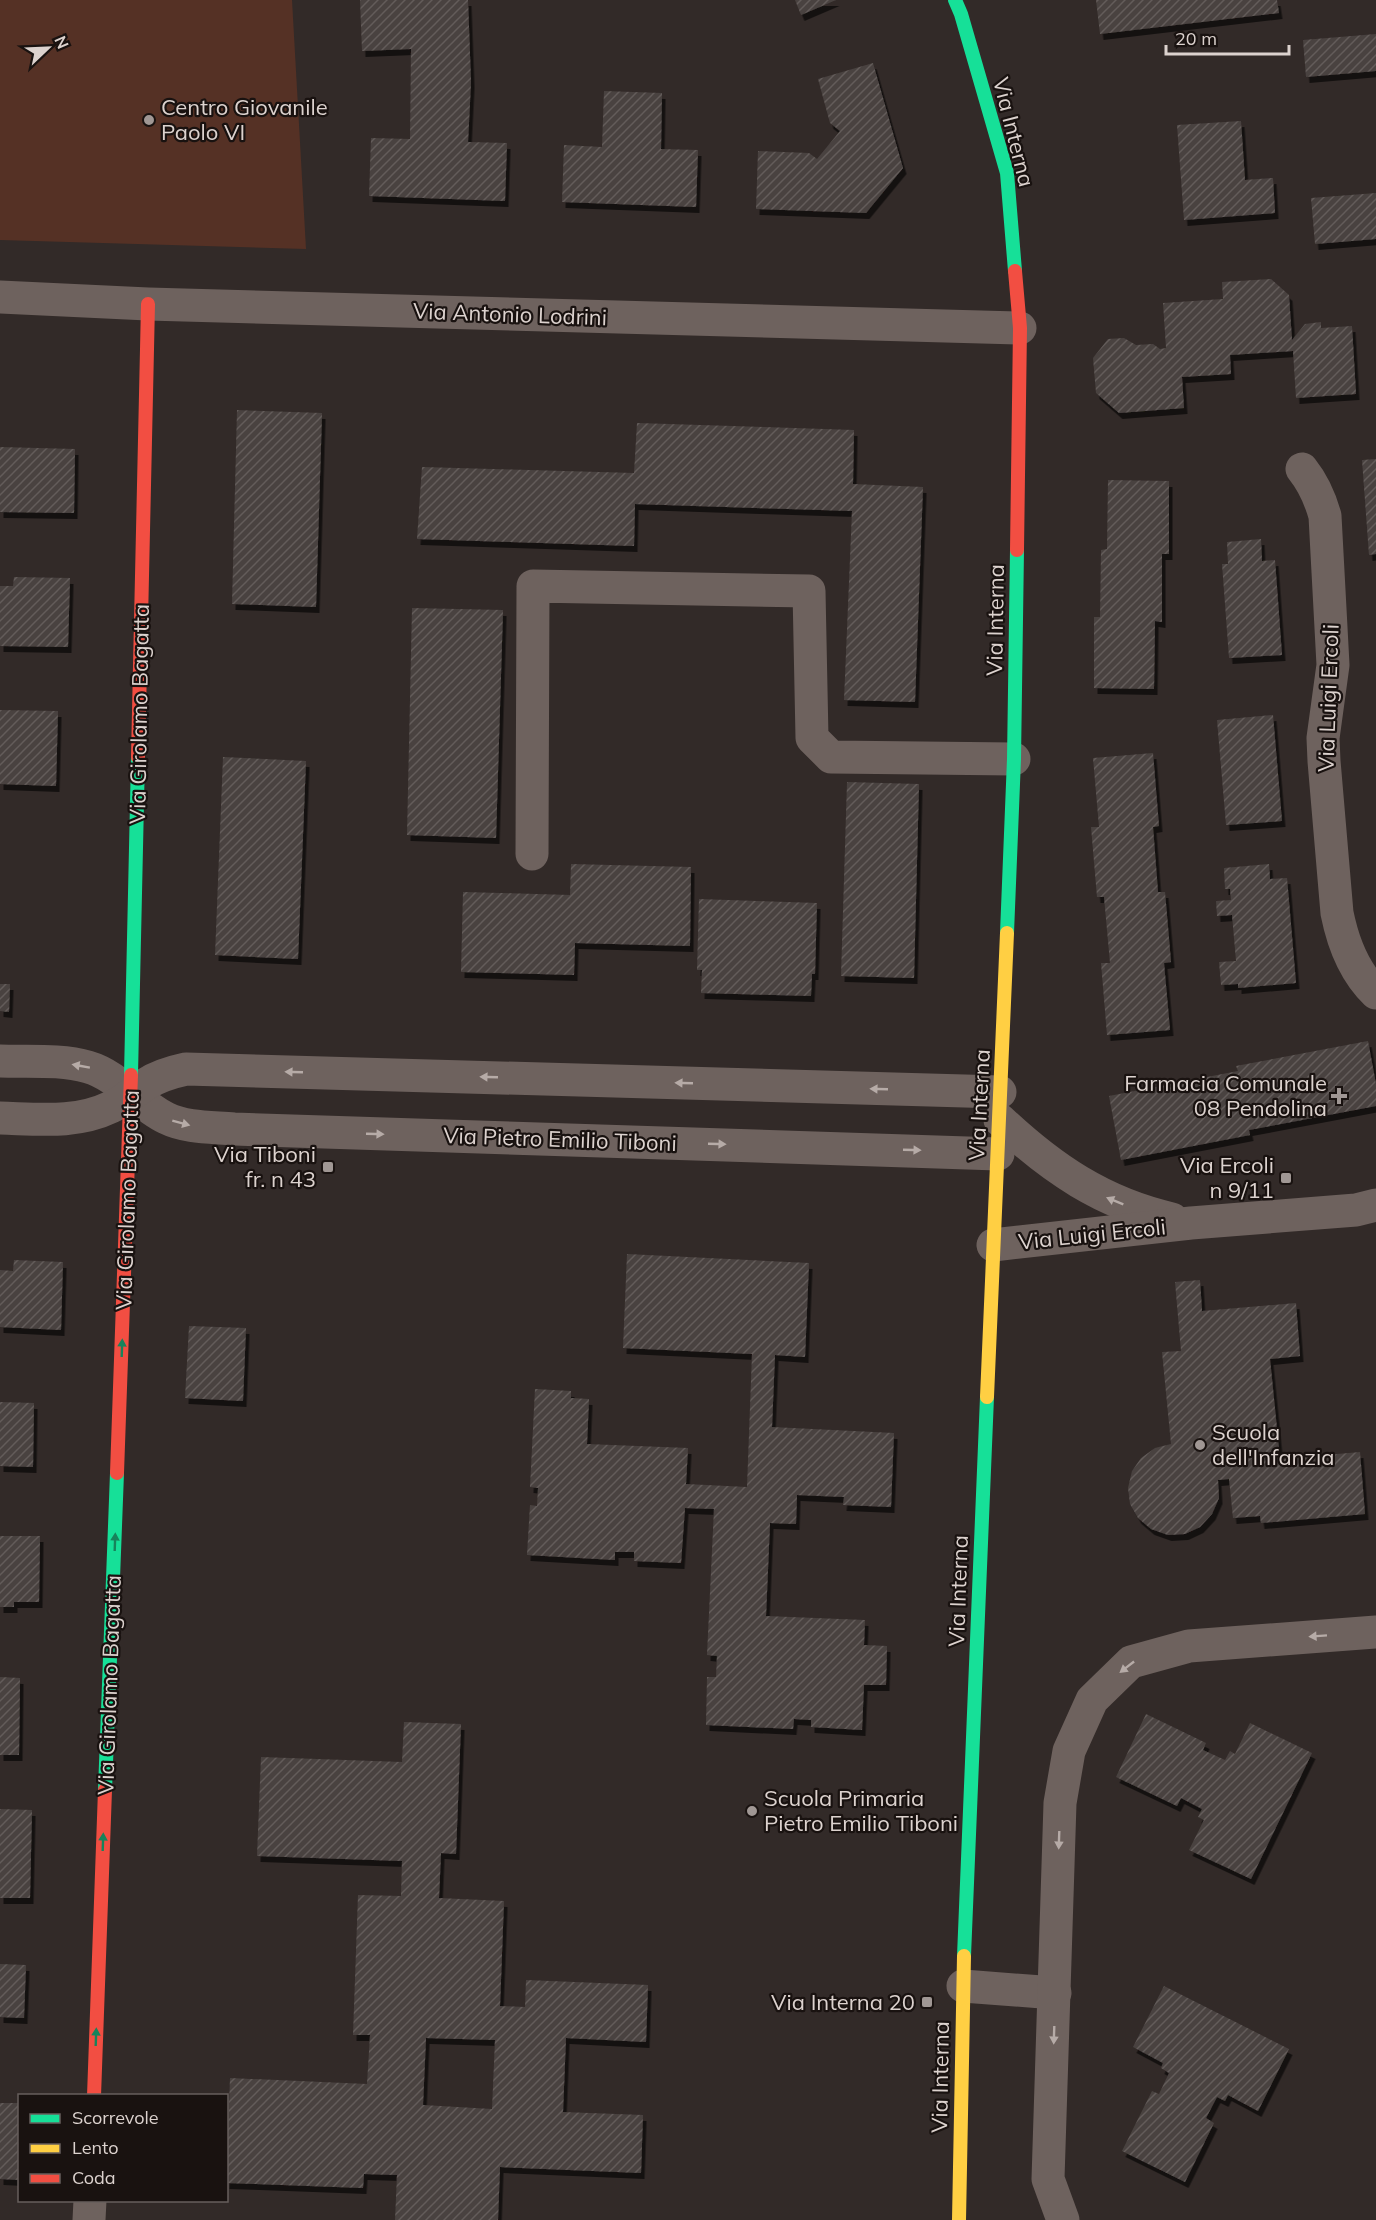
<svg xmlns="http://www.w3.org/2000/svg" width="1376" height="2220" font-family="Mulish,sans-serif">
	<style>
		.park { fill: #553125 }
		.building { fill: url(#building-hatch); fill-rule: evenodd; filter: url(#shadow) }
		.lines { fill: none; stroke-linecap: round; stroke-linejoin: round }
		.street { stroke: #6e625e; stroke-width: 33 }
		.fast { stroke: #16e098; stroke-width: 14 }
		.slow { stroke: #ffcf43; stroke-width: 14 }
		.jam { stroke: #f24e42; stroke-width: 14 }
		.oneway { fill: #b6aba7 }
		.oneway2 { fill: #17835b }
		.poi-dot { fill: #a09794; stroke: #191210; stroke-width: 2 }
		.labels { text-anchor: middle; stroke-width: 4.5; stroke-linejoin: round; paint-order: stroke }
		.poi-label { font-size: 22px; fill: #dcd2ce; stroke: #191210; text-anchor: end }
		.street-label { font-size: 22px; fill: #dcd2ce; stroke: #191210 }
	</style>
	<defs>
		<pattern id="building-hatch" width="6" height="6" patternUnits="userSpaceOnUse" patternTransform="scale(1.5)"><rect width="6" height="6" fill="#494240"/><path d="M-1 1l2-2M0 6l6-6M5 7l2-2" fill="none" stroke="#635c5a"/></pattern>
		<filter id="shadow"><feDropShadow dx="3.5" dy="6" stdDeviation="0" flood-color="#0009"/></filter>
	</defs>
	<rect width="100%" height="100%" fill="#322a28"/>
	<path class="park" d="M 0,0 L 292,0 L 306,249 L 0,240 Z"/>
	<g class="building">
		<path d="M 360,0 L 468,0 L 471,82 L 468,142 L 507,143 L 505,201 L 369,196 L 371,138 L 410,139 L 411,49 L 362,51 Z"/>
		<path d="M 795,0 L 836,0 L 801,15 Z"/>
		<path d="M 1096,0 L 1277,0 L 1279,13 L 1100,34 Z"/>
		<path d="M 1376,34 L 1376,71 L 1306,77 L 1303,40 Z"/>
		<path d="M 873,63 L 903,168 L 866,213 L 756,209 L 758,151 L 809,153 L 817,159 L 840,131 L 830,123 L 818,79 Z"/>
		<path d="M 604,91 L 662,93 L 661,149 L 698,150 L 696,207 L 562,202 L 564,145 L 602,147 Z"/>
		<path d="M 1241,121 L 1245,180 L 1273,178 L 1275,213 L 1184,220 L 1177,125 Z"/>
		<path d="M 1376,193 L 1376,239 L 1315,244 L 1311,198 Z"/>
		<path d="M 1271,279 L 1289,295 L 1292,340 L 1305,324 L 1321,322 L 1321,328 L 1352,326 L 1356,394 L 1296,398 L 1293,351 L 1230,355 L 1231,374 L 1182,377 L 1184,408 L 1119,413 L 1096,393 L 1093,358 L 1108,339 L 1124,338 L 1136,345 L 1153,344 L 1160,349 L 1166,348 L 1163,303 L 1223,299 L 1222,282 Z"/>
		<path d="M 237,410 L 322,413 L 316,607 L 232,604 Z"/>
		<path d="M 637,423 L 854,430 L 853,484 L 923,487 L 915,702 L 844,700 L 852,511 L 635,504 L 634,546 L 417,539 L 422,467 L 634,473 Z"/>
		<path d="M 0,447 L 75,449 L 74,513 L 0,512 Z"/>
		<path d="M 1376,459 L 1376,554 L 1369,555 L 1362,460 Z"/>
		<path d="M 1108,480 L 1169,481 L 1169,554 L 1162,554 L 1162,622 L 1155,621 L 1154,689 L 1094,688 L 1094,617 L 1100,617 L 1101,550 L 1107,549 Z"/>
		<path d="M 1261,539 L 1262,561 L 1275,560 L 1282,655 L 1229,658 L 1222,564 L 1228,564 L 1227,542 Z"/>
		<path d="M 14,577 L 70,578 L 68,647 L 0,646 L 0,586 L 13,586 Z"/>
		<path d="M 412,608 L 503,610 L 496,838 L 407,835 Z"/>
		<path d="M 0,710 L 58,711 L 56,786 L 0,784 Z"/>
		<path d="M 1273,715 L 1282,821 L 1226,825 L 1217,720 Z"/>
		<path d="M 1153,753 L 1159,826 L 1153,827 L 1158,892 L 1165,892 L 1171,962 L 1164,963 L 1170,1030 L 1107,1035 L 1101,963 L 1110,963 L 1104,897 L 1097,897 L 1091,827 L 1099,827 L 1093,758 Z"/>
		<path d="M 223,757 L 306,761 L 298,959 L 215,955 Z"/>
		<path d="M 847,782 L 919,784 L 914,978 L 841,976 Z"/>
		<path d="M 571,864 L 691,867 L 690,946 L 575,943 L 574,975 L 461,972 L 463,892 L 570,895 Z"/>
		<path d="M 1269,864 L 1270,879 L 1287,878 L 1296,983 L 1238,988 L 1238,984 L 1221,985 L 1219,962 L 1236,961 L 1232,915 L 1217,916 L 1216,901 L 1231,900 L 1230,889 L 1225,889 L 1224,868 Z"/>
		<path d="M 699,899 L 817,903 L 815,974 L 812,974 L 811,996 L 701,993 L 702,970 L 697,970 Z"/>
		<path d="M 0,984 L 10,984 L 9,1012 L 0,1011 Z"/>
		<path d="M 1368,1041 L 1376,1084 L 1376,1106 L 1249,1130 L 1250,1135 L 1121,1160 L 1109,1096 L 1238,1071 L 1236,1066 Z"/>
		<path d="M 627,1254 L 809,1263 L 805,1357 L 775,1355 L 772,1427 L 894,1433 L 891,1507 L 843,1505 L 844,1497 L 797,1495 L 796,1524 L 770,1523 L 766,1616 L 865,1620 L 864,1645 L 887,1646 L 886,1685 L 864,1685 L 862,1730 L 811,1727 L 811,1720 L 794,1719 L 793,1729 L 706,1725 L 707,1677 L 716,1677 L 717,1656 L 707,1655 L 714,1509 L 685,1508 L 681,1563 L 634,1561 L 634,1552 L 615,1552 L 615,1560 L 527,1555 L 530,1505 L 537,1506 L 538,1488 L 530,1487 L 535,1389 L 571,1391 L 571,1398 L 589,1399 L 587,1444 L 688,1448 L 686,1484 L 747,1487 L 752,1354 L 623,1348 Z"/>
		<path d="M 14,1260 L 63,1262 L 61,1330 L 0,1327 L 0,1270 L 13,1271 Z"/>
		<path d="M 1200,1280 L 1202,1311 L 1296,1303 L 1300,1356 L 1270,1359 L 1280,1459 L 1360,1452 L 1365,1514 L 1261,1523 L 1260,1516 L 1233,1518 L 1229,1479 L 1218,1480 L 1219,1498 L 1212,1514 L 1200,1527 L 1185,1534 L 1168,1535 L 1151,1529 L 1138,1518 L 1130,1504 L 1128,1488 L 1132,1471 L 1141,1458 L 1155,1448 L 1171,1444 L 1162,1352 L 1181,1351 L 1175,1282 Z"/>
		<path d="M 189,1326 L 246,1328 L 243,1401 L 185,1398 Z"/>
		<path d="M 0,1402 L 34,1403 L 33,1467 L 0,1466 Z"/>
		<path d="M 0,1536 L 40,1536 L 39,1602 L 14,1602 L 14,1607 L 0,1607 Z"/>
		<path d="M 0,1677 L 20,1678 L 19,1755 L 0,1755 Z"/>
		<path d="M 1146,1714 L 1206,1743 L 1203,1750 L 1225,1760 L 1230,1751 L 1235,1754 L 1250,1723 L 1312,1753 L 1251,1879 L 1189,1850 L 1204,1820 L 1198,1817 L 1202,1809 L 1181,1798 L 1177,1806 L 1116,1777 Z"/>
		<path d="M 404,1722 L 461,1724 L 456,1854 L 441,1853 L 439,1898 L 504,1901 L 500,2006 L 525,2007 L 526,1980 L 648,1985 L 646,2042 L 566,2038 L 563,2112 L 643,2115 L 641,2173 L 500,2167 L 498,2220 L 395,2220 L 397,2175 L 364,2174 L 363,2188 L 226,2183 L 230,2078 L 367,2084 L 370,2035 L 353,2035 L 358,1895 L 401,1896 L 402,1861 L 257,1856 L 261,1757 L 402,1762 ZM 426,2038 L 495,2040 L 492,2109 L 423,2105 Z"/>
		<path d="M 0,1809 L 32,1810 L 30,1898 L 0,1898 Z"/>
		<path d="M 0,1964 L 26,1965 L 24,2018 L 0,2017 Z"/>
		<path d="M 1164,1986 L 1289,2049 L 1258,2111 L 1228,2095 L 1225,2101 L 1217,2097 L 1206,2118 L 1214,2123 L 1185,2182 L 1122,2151 L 1152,2091 L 1159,2094 L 1169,2073 L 1161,2068 L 1163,2063 L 1133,2047 Z"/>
		<path d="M 0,2103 L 20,2103 L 20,2180 L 0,2179 Z"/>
	</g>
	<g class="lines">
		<g class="street">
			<path d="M 0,297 L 148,304 L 1020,328"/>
			<path d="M 1302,469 C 1314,484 1320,498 1325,516 L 1333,665 L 1323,738 L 1324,761 L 1337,913 C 1343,943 1354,972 1376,993"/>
			<path d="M 532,854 L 533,586 L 809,591 L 812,738 L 831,757 L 1014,759"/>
			<path d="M 0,1061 C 28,1062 61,1059 88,1067 C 119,1076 137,1104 166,1118 C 186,1128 211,1127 234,1129 L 998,1154"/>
			<path d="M 0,1118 C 38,1119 76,1124 111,1107 C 124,1101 135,1091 146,1084 C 158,1076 172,1072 186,1069 L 1000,1092"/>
			<path d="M 1000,1120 C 1051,1168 1102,1203 1172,1219"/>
			<path d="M 993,1245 L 1191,1223 L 1356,1210 L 1376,1205"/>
			<path d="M 963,1986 L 1055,1993"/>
			<path d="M 89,2220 L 90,2200"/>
			<path d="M 1063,2220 L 1048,2179 L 1060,1803 L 1069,1751 L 1092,1700 L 1131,1662 L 1189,1646 L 1376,1632"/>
		</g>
		<g class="fast">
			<path d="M 955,0 L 961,14 L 1007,173 L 1015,271"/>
			<path d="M 1007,933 L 1014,759 L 1017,550"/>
			<path d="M 131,1075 L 138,757"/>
			<path d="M 105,1790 L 117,1473"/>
			<path d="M 964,1956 L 987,1397"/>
		</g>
		<g class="slow">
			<path d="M 987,1397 L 1007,933"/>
			<path d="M 959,2220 L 964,1956"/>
		</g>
		<g class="jam">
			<path d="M 1015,271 L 1020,328 L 1017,550"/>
			<path d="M 138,757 L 148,304"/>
			<path d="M 117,1473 L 131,1075"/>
			<path d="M 94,2096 L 105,1790"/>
		</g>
	</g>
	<defs><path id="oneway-solid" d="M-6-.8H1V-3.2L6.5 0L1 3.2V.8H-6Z" transform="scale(1.5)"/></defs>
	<g class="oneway">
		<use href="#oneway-solid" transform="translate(81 1066) rotate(-170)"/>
		<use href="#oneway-solid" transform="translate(294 1072) rotate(-178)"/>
		<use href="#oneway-solid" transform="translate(489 1077) rotate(-178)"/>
		<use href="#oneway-solid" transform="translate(684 1083) rotate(-178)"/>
		<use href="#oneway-solid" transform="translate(879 1089) rotate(-178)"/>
		<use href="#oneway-solid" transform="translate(181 1123) rotate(15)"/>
		<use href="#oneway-solid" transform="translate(375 1134) rotate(2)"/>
		<use href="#oneway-solid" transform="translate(717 1144) rotate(2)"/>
		<use href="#oneway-solid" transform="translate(912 1150) rotate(2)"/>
		<use href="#oneway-solid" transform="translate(1115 1201) rotate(-158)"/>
		<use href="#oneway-solid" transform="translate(1318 1636) rotate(176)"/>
		<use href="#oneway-solid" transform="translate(1127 1667) rotate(142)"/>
		<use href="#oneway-solid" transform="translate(1059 1840) rotate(92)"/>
		<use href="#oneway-solid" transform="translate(1054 2035) rotate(92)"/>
	</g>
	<g class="oneway2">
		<use href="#oneway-solid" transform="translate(122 1348) rotate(-88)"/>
		<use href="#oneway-solid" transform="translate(115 1542) rotate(-88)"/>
		<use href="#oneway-solid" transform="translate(103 1842) rotate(-88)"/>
		<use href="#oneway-solid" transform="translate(96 2037) rotate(-88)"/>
	</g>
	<g class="poi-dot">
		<circle cx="149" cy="120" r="6"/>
		<path d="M1336 1087h6v6h6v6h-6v6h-6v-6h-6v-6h6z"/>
		<rect x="322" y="1161" width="12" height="12" rx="3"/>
		<rect x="1280" y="1172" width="12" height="12" rx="3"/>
		<circle cx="1200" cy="1445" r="6"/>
		<circle cx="752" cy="1811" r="6"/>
		<rect x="921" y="1996" width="12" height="12" rx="3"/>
	</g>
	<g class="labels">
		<g class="poi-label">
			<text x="161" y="115" text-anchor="start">Centro Giovanile<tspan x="161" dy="25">Paolo VI</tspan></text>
			<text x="1327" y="1091">Farmacia Comunale<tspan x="1327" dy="25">08 Pendolina</tspan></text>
			<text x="316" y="1162">Via Tiboni<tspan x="316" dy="25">fr. n 43</tspan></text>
			<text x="1274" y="1173">Via Ercoli<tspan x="1274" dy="25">n 9/11</tspan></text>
			<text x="1212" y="1440" text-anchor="start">Scuola<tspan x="1212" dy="25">dell'Infanzia</tspan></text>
			<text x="764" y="1806" text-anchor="start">Scuola Primaria<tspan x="764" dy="25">Pietro Emilio Tiboni</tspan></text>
			<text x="915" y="2010">Via Interna 20</text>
		</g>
		<g class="street-label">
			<text transform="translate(1014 132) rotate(76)" y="8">Via Interna</text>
			<text transform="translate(510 314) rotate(2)" y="8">Via Antonio Lodrini</text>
			<text transform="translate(995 620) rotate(-89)" y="8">Via Interna</text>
			<text transform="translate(1328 698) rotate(-88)" y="8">Via Luigi Ercoli</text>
			<text transform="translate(139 714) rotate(-89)" y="8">Via Girolamo Bagatta</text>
			<text transform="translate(979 1105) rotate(-87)" y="8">Via Interna</text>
			<text transform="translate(560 1139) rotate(2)" y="8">Via Pietro Emilio Tiboni</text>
			<text transform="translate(127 1200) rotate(-88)" y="8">Via Girolamo Bagatta</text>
			<text transform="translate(1092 1234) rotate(-6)" y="8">Via Luigi Ercoli</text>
			<text transform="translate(958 1591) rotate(-88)" y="8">Via Interna</text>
			<text transform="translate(109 1685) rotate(-88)" y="8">Via Girolamo Bagatta</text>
			<text transform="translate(940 2077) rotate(-89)" y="8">Via Interna</text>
		</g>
	</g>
	<rect x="18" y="2094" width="210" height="108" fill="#191210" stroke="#675f5c" stroke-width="1.5"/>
	<rect x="30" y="2114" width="30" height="9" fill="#16e098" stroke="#675f5c" stroke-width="1.5"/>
	<text x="72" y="2124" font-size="18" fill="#dcd2ce">Scorrevole</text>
	<rect x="30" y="2144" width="30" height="9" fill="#ffcf43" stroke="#675f5c" stroke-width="1.5"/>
	<text x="72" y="2154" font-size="18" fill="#dcd2ce">Lento</text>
	<rect x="30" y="2174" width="30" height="9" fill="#f24e42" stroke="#675f5c" stroke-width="1.5"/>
	<text x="72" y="2184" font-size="18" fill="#dcd2ce">Coda</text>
	<g transform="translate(48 48) rotate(67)" stroke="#191210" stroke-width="4.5" paint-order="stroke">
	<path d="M0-4.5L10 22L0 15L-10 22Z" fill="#dcd2ce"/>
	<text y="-9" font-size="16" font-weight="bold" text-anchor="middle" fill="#dcd2ce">N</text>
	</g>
	<path d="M1166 45v9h123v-9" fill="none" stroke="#dcd2ce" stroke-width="3"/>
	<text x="1175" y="45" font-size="18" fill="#dcd2ce" stroke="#191210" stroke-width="4.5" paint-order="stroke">20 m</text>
</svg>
